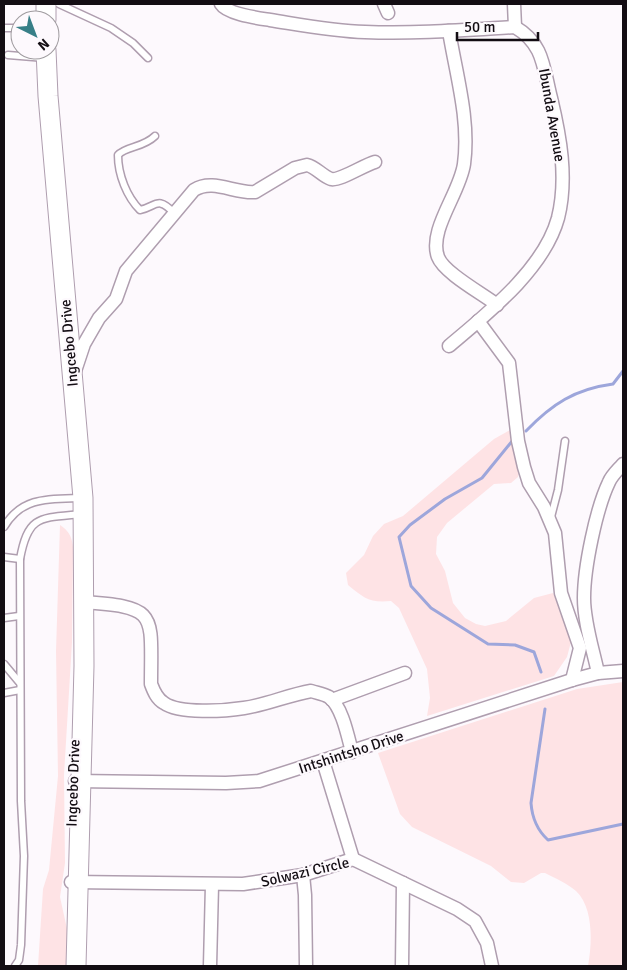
<svg xmlns="http://www.w3.org/2000/svg" width="627" height="970" font-family="Signika,sans-serif">
	<style>
		.grass { fill: #fee3e5 }
		.lines { fill: none; stroke-linecap: round; stroke-linejoin: round }
		.stream { stroke: #9da6db; stroke-width: 3 }
		.service-casing { stroke: #af9eaf; stroke-width: 9 }
		.minor-casing { stroke: #af9eaf; stroke-width: 15 }
		.secondary-casing { stroke: #af9eaf; stroke-width: 21 }
		.service { stroke: #fff; stroke-width: 6 }
		.minor { stroke: #fff; stroke-width: 12 }
		.secondary { stroke: #fff; stroke-width: 19 }
		.labels { text-anchor: middle; stroke-width: 4.5; stroke-linejoin: round; paint-order: stroke }
		.street-label { font-size: 15px; fill: #130d13; stroke: #fdf9fd }
	</style>
	<rect width="100%" height="100%" fill="#fdf9fd"/>
	<g class="grass">
		<path d="M 510,430 L 520,469 L 518,477 L 511,483 L 494,484 L 447,523 L 437,537 L 436,554 L 445,571 L 453,603 L 465,618 L 476,624 L 485,626 L 506,621 L 534,598 L 553,593 L 572,638 L 567,657 L 554,676 L 427,716 L 430,698 L 427,669 L 399,608 L 391,601 C 369,603 364,598 348,585 L 346,573 L 364,555 L 373,536 L 384,524 L 403,516 L 494,439 Z"/>
		<path d="M 60,525 C 69,531 72,537 73,547 L 72,642 L 64,775 L 65,863 L 60,897 L 67,929 L 67,966 L 38,966 L 43,889 L 49,870 L 58,776 L 56,651 Z"/>
		<path d="M 623,682 L 623,966 L 588,966 C 592,944 594,908 576,891 C 568,884 555,878 545,873 L 541,873 L 524,883 L 511,882 L 491,866 L 412,827 L 400,814 L 378,753 L 577,689 Z"/>
	</g>
	<g class="lines">
		<g class="stream">
			<path d="M 526,431 C 552,404 575,389 613,384 L 623,371"/>
			<path d="M 513,440 L 482,478 L 445,499 L 410,525 L 399,537 L 411,586 L 431,608 L 488,644 L 515,645 L 534,652 L 541,672"/>
			<path d="M 545,709 L 531,803 C 532,817 537,830 548,840 L 623,824"/>
		</g>
		<g class="service-casing">
			<g id="service">
				<path d="M 59,4 L 111,28 L 133,43 L 148,58"/>
				<path d="M 4,28 L 20,28"/>
				<path d="M 8,55 L 45,58"/>
				<path d="M 155,136 C 143,148 126,146 118,155 C 118,175 127,197 140,210 C 156,207 157,195 174,213"/>
				<path d="M 551,517 L 558,490 L 565,441"/>
				<path d="M 4,527 C 22,496 50,499 82,498"/>
				<path d="M 4,557 L 20,559"/>
				<path d="M 4,618 L 19,616"/>
				<path d="M 4,664 L 19,682"/>
				<path d="M 4,693 L 20,690"/>
				<path d="M 15,966 L 19,960 L 21,945 L 24,856 L 21,801 L 20,559 C 28,515 40,518 81,514"/>
			</g>
		</g>
		<g class="minor-casing">
			<g id="minor">
				<path d="M 221,4 C 227,14 258,18 270,20 C 302,25 333,31 365,32 C 415,34 465,30 515,27"/>
				<path d="M 384,4 L 388,13"/>
				<path d="M 514,4 L 515,27"/>
				<path d="M 449,31 C 456,74 470,120 464,164 C 460,193 428,230 438,257 C 444,273 483,294 497,305"/>
				<path d="M 478,321 L 509,363 L 518,441 L 524,467 L 529,483 L 544,507 L 555,533 L 561,593 L 580,648 L 572,680"/>
				<path d="M 449,346 C 488,313 544,269 558,218 C 568,178 560,136 551,98 C 543,67 544,44 515,27"/>
				<path d="M 75,371 L 84,344 L 99,318 L 116,299 L 126,271 L 194,190 C 213,178 235,194 255,192 L 295,168 L 307,165 C 316,167 322,176 331,179 C 340,181 364,165 375,162"/>
				<path d="M 83,602 C 159,607 151,613 151,684 C 154,692 157,699 164,703 C 179,714 225,711 244,708 C 266,705 288,695 311,691 C 317,693 324,694 329,697 C 342,706 348,737 352,752"/>
				<path d="M 598,673 C 593,649 584,623 584,598 C 584,568 596,509 609,482 C 612,475 618,470 623,464"/>
				<path d="M 332,700 L 405,673"/>
				<path d="M 323,761 L 353,859"/>
				<path d="M 75,781 L 226,783 L 259,781 L 572,680 L 598,673 L 623,671"/>
				<path d="M 303,875 L 305,895 L 306,966"/>
				<path d="M 71,882 L 243,884 L 303,875 L 353,859 L 457,909 L 475,921 L 487,943 L 492,966"/>
				<path d="M 210,966 L 212,885"/>
				<path d="M 402,966 L 403,883"/>
			</g>
		</g>
		<g class="secondary-casing">
			<g id="secondary">
				<path d="M 46,20 L 46,4"/>
				<path d="M 46,50 L 48,96 L 83,498 L 84,666 L 76,966"/>
			</g>
		</g>
		<use href="#service" class="service"/>
		<use href="#minor" class="minor"/>
		<use href="#secondary" class="secondary"/>
	</g>
	<g class="labels">
		<g class="street-label">
			<text transform="translate(552 115) rotate(80)" y="5">Ibunda Avenue</text>
			<text transform="translate(69 343) rotate(-95)" y="5">Ingcebo Drive</text>
			<text transform="translate(351 752) rotate(-18)" y="5">Intshintsho Drive</text>
			<text transform="translate(73 783) rotate(-88)" y="5">Ingcebo Drive</text>
			<text transform="translate(305 872) rotate(-13)" y="5">Solwazi Circle</text>
		</g>
	</g>
	<rect width="627" height="970" fill="none" stroke="#130d13" stroke-width="10"/>
	<g transform="translate(35 35) rotate(138)"><circle r="24" fill="#fdf9fd" stroke="#9f9b9f"/>
	<path d="M0-4L9 19L0 12L-9 19Z" fill="#377f87"/>
	<text y="-8" font-size="14" font-weight="bold" text-anchor="middle" fill="#130d13">N</text>
	</g>
	<path d="M457 32v8h81v-8" fill="none" stroke="#130d13" stroke-width="2.5"/>
	<text x="464" y="32" font-size="15" fill="#130d13" stroke="#fdf9fd" stroke-width="4" paint-order="stroke">50 m</text>
</svg>
